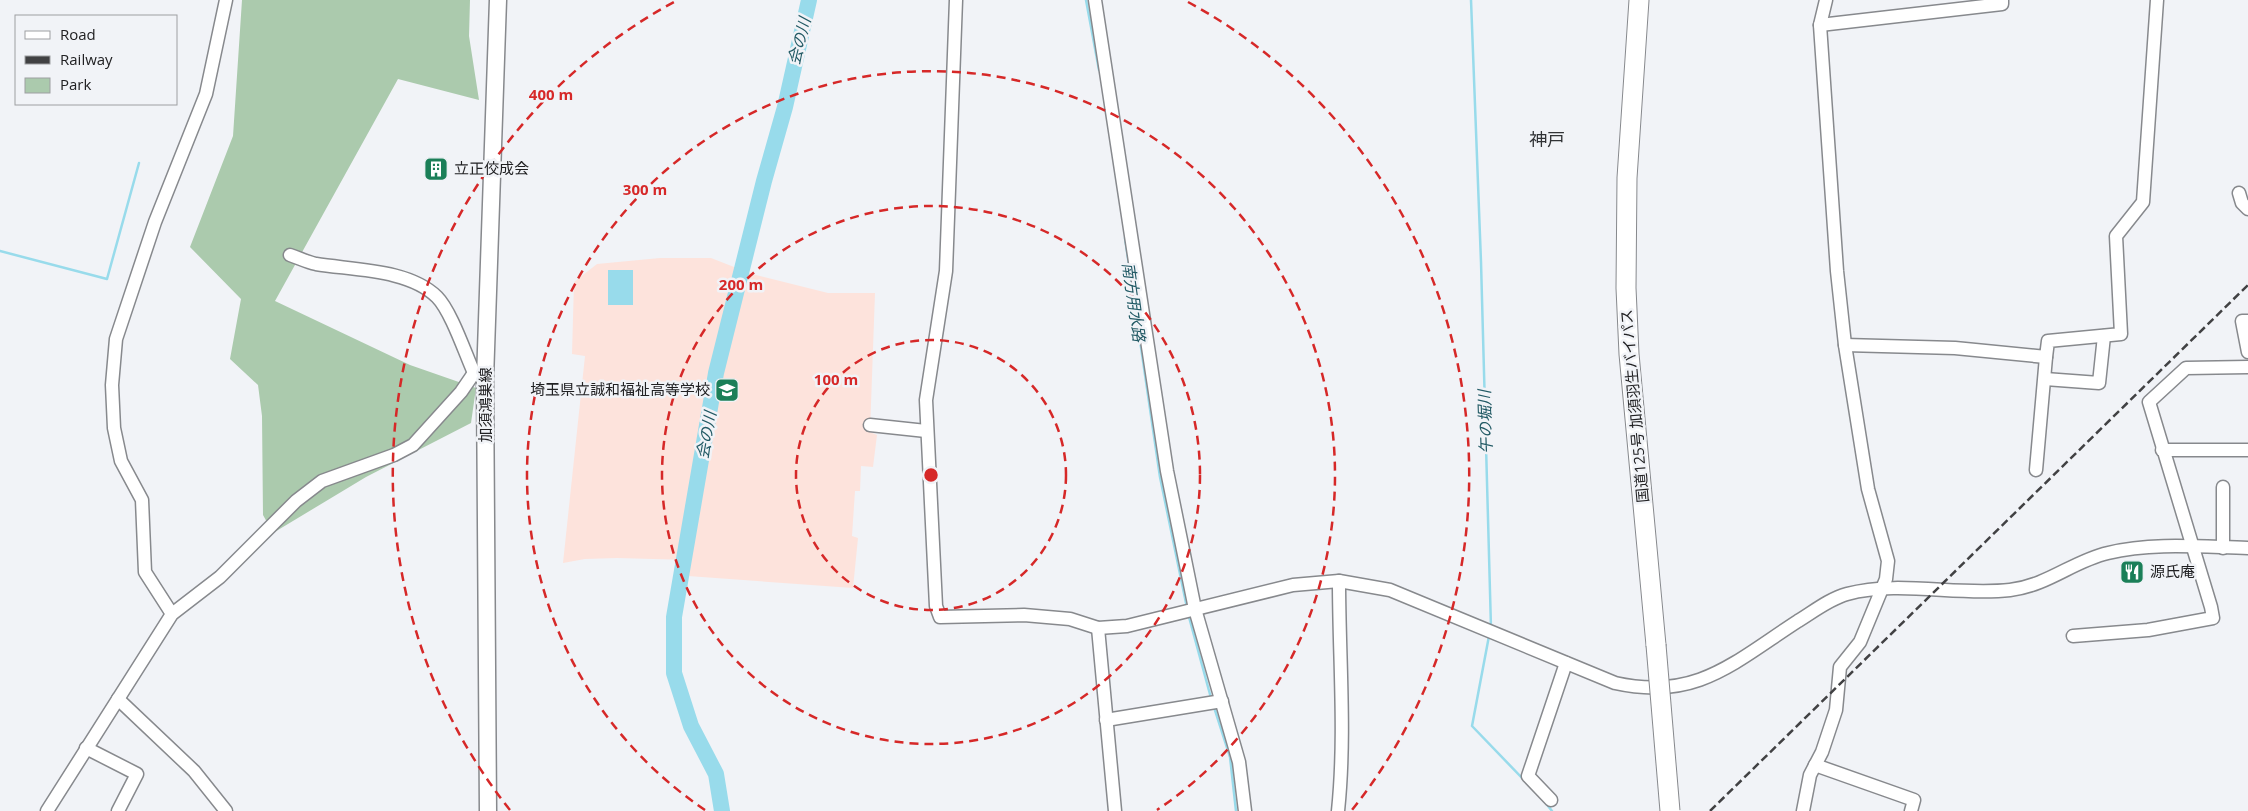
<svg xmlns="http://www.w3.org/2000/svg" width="2248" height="811" font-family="'Open Sans','Noto Sans JP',sans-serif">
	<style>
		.education { fill: #fde3dc }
		.green { fill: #abcaad }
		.water { fill: #98dbeb }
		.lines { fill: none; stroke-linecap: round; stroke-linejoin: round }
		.stream { stroke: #98dbeb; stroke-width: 2.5 }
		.river { stroke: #98dbeb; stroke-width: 16 }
		.minor-casing { stroke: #87898d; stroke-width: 15 }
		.major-casing { stroke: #87898d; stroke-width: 19 }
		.highway-casing { stroke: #87898d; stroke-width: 21 }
		.minor { stroke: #fff; stroke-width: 12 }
		.major { stroke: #fff; stroke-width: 16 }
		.highway { stroke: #fff; stroke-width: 19 }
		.rail { stroke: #414143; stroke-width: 2.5; stroke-dasharray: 8 4; stroke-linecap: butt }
		.highway-bridge-casing { stroke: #87898d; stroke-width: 21; stroke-linecap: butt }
		.highway-bridge { stroke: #fff; stroke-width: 19 }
		.ring { fill: none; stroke: #d62828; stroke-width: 2.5; stroke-dasharray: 9 6 }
		.labels { text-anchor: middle; stroke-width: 5; stroke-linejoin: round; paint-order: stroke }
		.poi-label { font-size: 15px; fill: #212123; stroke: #f1f3f7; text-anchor: start }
		.street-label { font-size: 15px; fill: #212123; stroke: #f1f3f7 }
		.water-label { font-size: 16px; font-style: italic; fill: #225a65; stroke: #f1f3f7 }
		.quarter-label { font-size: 18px; fill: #313336; stroke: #f1f3f7 }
		.centre { fill: #d62828; stroke: #f1f3f7; stroke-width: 2.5 }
		.ring-label { font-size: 15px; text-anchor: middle; font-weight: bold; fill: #d62828; stroke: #f1f3f7; stroke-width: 5; stroke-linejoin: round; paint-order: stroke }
	</style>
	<rect width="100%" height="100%" fill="#f1f3f7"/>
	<path class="education" d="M 660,258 L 711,258 L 752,274 L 828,293 L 875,293 L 870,432 L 877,435 L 873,467 L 861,466 L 860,491 L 855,491 L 852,536 L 858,538 L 853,588 L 688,576 L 690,560 L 617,558 L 585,559 L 563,563 L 585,356 L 572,354 L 574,282 L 597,264 Z"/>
	<path class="green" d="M 242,0 L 470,0 L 469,36 L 479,100 L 398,79 L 275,301 L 410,365 L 476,388 L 471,423 L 366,477 L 273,533 L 263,515 L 262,416 L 258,385 L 230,359 L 241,299 L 190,247 L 233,136 Z"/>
	<rect class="water" x="608" y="270" width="25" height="35"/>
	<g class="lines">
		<g class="stream">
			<path d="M 1086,0 L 1099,70"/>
			<path d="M 1471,0 L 1481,262 L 1491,628"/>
			<path d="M 1125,238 L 1160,477 L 1186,603"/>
			<path d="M 0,251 L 107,279 L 139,163"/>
			<path d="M 1189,617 L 1211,698"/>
			<path d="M 1489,636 L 1472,726 L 1524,780"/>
			<path d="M 1214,707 L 1230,757 L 1236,811"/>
			<path d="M 1545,802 L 1552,811"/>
		</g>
		<path class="river" d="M 722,811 L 716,774 L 691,726 L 674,673 L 674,617 L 716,373 L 764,181 L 785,107 L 809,0"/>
		<g class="minor-casing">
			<g id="minor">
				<path d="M 956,0 L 946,271 L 926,400 L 936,606 L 940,617 L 1024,615 L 1070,619 L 1098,628 L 1127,626 L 1293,585 L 1339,581 L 1390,590 L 1615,683 C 1696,701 1733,663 1798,621 C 1813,612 1829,599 1847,594 C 1899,580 1957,596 2010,590 C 2049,585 2073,561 2108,553 C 2153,542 2202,547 2248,548"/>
				<path d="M 1095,0 L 1167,471 L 1195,609 L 1239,762 L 1245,811"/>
				<path d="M 1820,25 L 2002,4 L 2002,0"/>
				<path d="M 2239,193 L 2242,203 L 2248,209"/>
				<path d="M 290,255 C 299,258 307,262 316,264 C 352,270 409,269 437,297 C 451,311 465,353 474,373 L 481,377"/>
				<path d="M 2248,321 L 2242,321 L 2248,352"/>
				<path d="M 1845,345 L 1955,348 L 2046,357 L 2048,341 L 2121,334 L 2116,236 L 2143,202 L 2157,0"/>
				<path d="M 2045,379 L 2099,383 L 2104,336"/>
				<path d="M 870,425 L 926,431"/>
				<path d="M 2162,450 L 2248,450"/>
				<path d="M 2036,470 L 2046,357"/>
				<path d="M 2223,548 L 2223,487"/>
				<path d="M 172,614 L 145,572 L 142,500 L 121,461 L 114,428 L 112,385 L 116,339 L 155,222 L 206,94 L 226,0"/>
				<path d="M 1098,628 L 1115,811"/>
				<path d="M 2073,636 L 2148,630 L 2213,618 L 2211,607 L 2149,402 L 2186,368 L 2248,367"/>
				<path d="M 118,699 L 194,771 L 226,811"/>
				<path d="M 1106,720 L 1222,701"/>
				<path d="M 86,748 L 137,774 L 118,811"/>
				<path d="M 1815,765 L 1914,800 L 1911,811"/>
				<path d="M 1551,800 L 1528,776 L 1566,663"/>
				<path d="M 47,811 L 172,614 L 220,577 L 296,501 L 322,481 L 394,455 L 413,445 L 461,392 L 474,373"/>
				<path d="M 1338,811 C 1346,734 1339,658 1339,581"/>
				<path d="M 1803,811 L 1810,775 L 1822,752 L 1836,710 L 1840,667 L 1860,642 L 1886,579 L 1888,561 L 1868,489 L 1845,345 L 1837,271 L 1820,25 L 1826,0"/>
			</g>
		</g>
		<g class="major-casing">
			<path id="major" d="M 488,811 L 485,379 L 498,0"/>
		</g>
		<g class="highway-casing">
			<path id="highway" d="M 1639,0 L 1627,178 L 1626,288 L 1629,354 L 1656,645"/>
		</g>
		<use href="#minor" class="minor"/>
		<use href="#major" class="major"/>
		<use href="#highway" class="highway"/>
		<path class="rail" d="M 1710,811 L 2248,285"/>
		<g class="highway-bridge-casing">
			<path id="highway-bridge" d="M 1656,645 L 1670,811"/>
		</g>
		<use href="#highway-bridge" class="highway-bridge"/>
	</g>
	<g class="ring">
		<circle cx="931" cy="475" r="135"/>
		<circle cx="931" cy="475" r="269"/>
		<path d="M705 810A404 404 0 1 1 1157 810"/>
		<path d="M510 810A538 538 0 0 1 674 2M1188 2A538 538 0 0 1 1352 810"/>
	</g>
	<defs>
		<g id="building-square" transform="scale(1.25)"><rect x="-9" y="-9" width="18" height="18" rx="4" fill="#1b7f58" stroke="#f1f3f7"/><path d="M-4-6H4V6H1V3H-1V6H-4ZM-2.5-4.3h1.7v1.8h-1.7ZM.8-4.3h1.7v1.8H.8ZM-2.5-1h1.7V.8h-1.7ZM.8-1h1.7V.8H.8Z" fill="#fff"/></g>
		<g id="school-square" transform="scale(1.25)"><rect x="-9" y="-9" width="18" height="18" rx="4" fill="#1b7f58" stroke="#f1f3f7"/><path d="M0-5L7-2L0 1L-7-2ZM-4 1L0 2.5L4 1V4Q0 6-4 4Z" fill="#fff"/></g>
		<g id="restaurant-square" transform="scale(1.25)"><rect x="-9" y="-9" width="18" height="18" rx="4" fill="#1b7f58" stroke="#f1f3f7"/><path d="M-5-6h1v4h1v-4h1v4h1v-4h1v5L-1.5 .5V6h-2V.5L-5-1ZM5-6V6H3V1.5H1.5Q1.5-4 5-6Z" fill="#fff"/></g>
	</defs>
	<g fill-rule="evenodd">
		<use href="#building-square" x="436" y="169"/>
		<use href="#school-square" x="727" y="390"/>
		<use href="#restaurant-square" x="2132" y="572"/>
	</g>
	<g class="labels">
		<g class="poi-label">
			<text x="454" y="174">立正佼成会</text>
			<text x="710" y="395" text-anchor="end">埼玉県立誠和福祉高等学校</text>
			<text x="2150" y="577">源氏庵</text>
		</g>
		<g class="street-label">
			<text transform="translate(486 405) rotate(-90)" y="5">加須鴻巣線</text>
			<text transform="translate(1635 406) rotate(-95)" y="5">国道125号 加須羽生バイパス</text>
		</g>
		<g class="water-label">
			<text transform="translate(799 41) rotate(-76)" y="6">会の川</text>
			<text transform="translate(1134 302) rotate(82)" y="6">南方用水路</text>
			<text transform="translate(1485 422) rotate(-92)" y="6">午の堀川</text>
			<text transform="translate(706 435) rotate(-80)" y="6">会の川</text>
		</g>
		<g class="quarter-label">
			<text x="1547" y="146">神戸</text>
		</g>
	</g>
	<circle cx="931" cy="475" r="8" class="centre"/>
	<g class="ring-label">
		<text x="551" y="100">400 m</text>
		<text x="645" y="195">300 m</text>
		<text x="741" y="290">200 m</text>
		<text x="836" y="385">100 m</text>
	</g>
	<rect x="15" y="15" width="162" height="90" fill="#f1f3f7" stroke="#9e9fa2"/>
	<rect x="25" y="31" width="25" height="8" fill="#ffffff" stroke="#9e9fa2"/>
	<text x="60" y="40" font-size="15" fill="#212123">Road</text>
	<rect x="25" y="56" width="25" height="8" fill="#414143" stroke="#9e9fa2"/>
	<text x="60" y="65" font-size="15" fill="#212123">Railway</text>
	<rect x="25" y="78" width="25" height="15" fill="#abcaad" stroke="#9e9fa2"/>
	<text x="60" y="90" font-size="15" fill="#212123">Park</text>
</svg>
